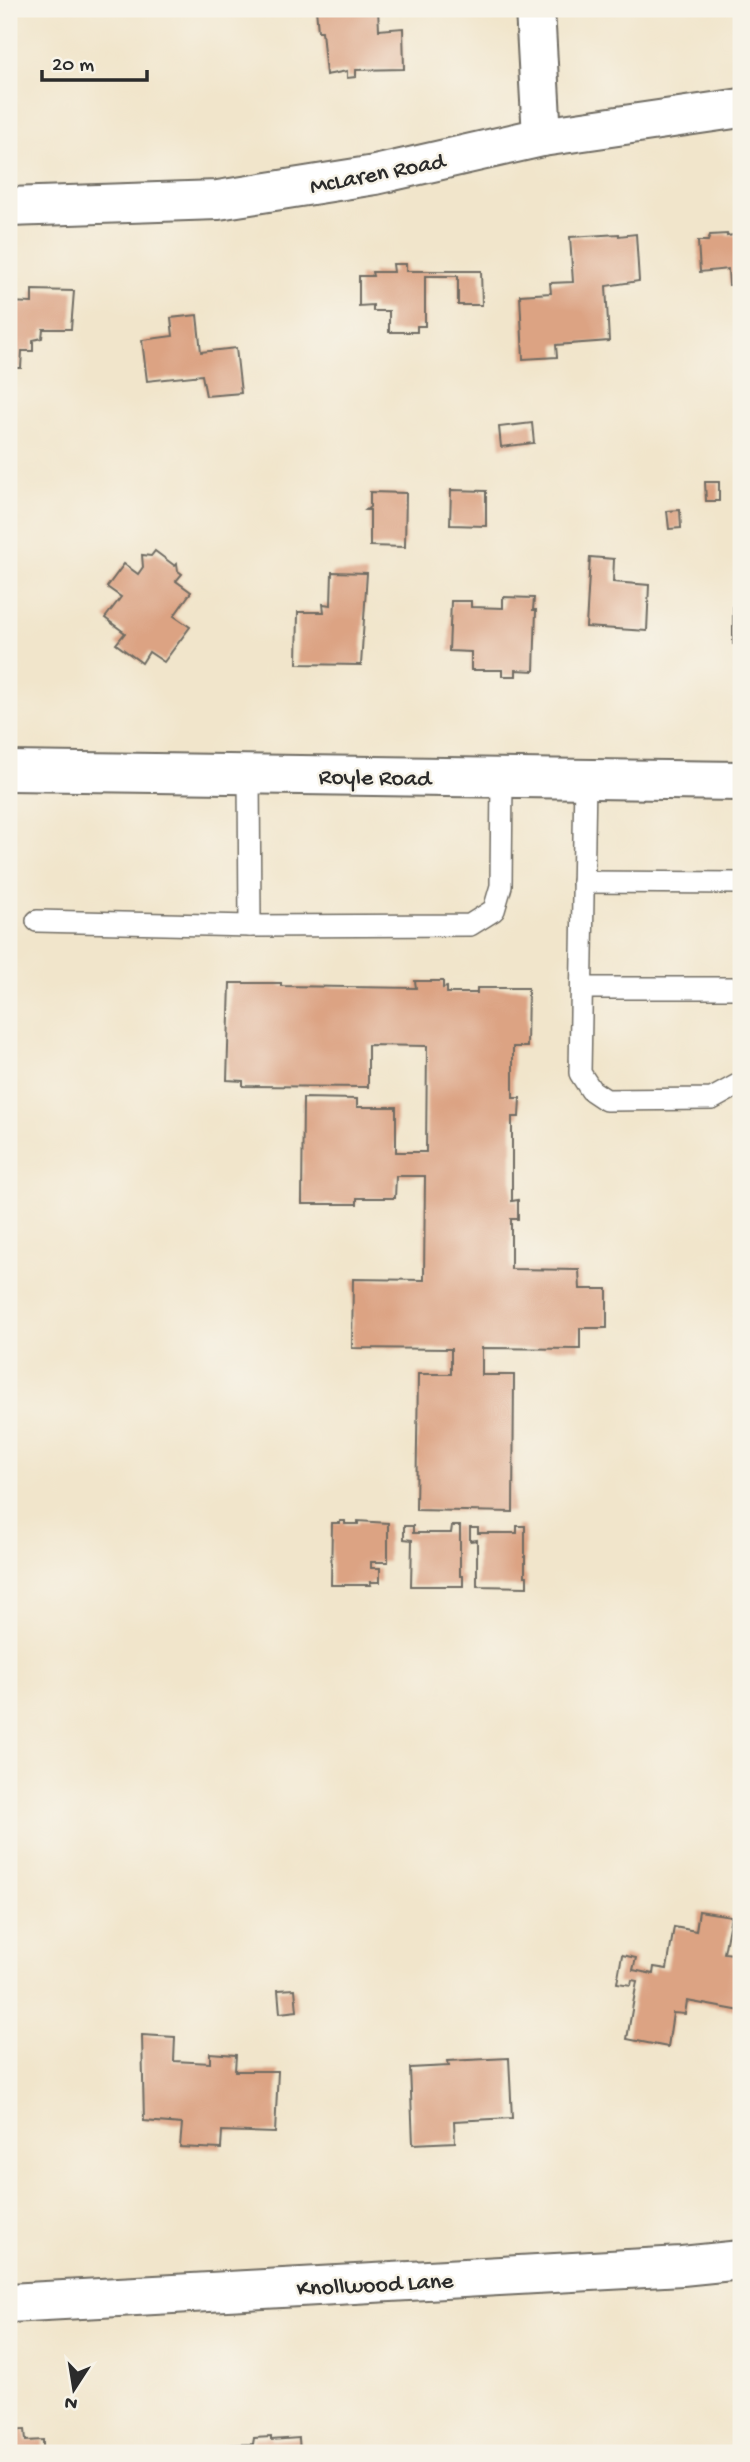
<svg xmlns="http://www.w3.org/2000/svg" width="750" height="2462" font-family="'Gochi Hand',sans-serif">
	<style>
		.building { fill: #dca383 }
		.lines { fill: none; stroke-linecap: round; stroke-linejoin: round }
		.service-casing { stroke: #706c63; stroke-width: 24 }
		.minor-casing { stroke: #706c63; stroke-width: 42 }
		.tertiary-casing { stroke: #706c63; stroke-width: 42 }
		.service { stroke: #fff; stroke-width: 21 }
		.minor { stroke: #fff; stroke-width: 38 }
		.tertiary { stroke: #fff; stroke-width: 38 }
		.labels { text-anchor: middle; stroke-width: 5; stroke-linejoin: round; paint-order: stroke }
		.street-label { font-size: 24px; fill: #2b2b2b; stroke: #f7f3e8 }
	</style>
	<rect width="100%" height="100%" fill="#f7f3e8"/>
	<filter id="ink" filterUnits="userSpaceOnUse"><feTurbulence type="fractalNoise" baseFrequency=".0143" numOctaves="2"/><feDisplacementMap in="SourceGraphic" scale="14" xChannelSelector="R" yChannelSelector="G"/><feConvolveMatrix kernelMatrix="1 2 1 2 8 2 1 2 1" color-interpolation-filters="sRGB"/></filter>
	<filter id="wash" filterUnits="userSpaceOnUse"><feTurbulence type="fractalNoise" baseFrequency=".00686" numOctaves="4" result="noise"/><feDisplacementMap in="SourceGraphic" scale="28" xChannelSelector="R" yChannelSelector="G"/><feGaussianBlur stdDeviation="1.57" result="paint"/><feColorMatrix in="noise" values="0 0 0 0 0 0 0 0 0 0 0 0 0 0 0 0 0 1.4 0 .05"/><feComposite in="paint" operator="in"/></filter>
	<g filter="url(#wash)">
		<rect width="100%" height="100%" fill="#f1e5cb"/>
		<g id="blocks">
			<g class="building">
				<path d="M 316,9 L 378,9 L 379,30 L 403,28 L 404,69 L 356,70 L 356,77 L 347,78 L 347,71 L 326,75 L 322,31 L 318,31 Z"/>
				<path d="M 619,234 L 619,236 L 636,234 L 639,281 L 606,286 L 609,341 L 556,345 L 557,357 L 523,359 L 520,295 L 551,293 L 550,283 L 573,282 L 570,237 Z"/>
				<path d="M 727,234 L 727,236 L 741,234 L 741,285 L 729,285 L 728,269 L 700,272 L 698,241 L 708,241 L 710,235 Z"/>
				<path d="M 393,264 L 406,264 L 406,271 L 481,271 L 482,305 L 458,305 L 458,276 L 425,276 L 425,326 L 417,326 L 417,332 L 389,332 L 389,311 L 373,311 L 373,305 L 359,306 L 359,276 L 373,276 L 372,272 L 394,272 Z"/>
				<path d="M 32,290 L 74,291 L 71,329 L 43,329 L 42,338 L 33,340 L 33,351 L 22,351 L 21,368 L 9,368 L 9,302 L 32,303 Z"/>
				<path d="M 197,315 L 201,352 L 236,348 L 241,393 L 206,396 L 202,375 L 147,381 L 142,340 L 173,336 L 171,318 Z"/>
				<path d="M 532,423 L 534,443 L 501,447 L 499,427 Z"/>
				<path d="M 705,482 L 719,482 L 719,501 L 706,501 Z"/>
				<path d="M 451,490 L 486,491 L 486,526 L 450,525 Z"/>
				<path d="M 370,492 L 406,493 L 405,547 L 370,546 L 370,510 L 366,510 L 370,507 Z"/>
				<path d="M 680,510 L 681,528 L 669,529 L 667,511 Z"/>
				<path d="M 155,551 L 175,566 L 177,564 L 178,571 L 182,574 L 176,581 L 191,592 L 174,616 L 190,627 L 164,662 L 149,652 L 142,663 L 116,644 L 125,633 L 105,618 L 121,597 L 107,587 L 124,564 L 138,574 L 143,567 L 142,555 L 151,556 Z"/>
				<path d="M 590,557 L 614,559 L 613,582 L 649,585 L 647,631 L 586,627 Z"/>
				<path d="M 332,572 L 367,573 L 361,665 L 297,664 L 298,612 L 324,612 L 323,604 L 331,605 Z"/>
				<rect x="733" y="592" width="8" height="52"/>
				<path d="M 503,597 L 534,598 L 533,610 L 536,610 L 534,671 L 516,670 L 516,676 L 502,676 L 502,670 L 471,670 L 471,652 L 449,651 L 451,601 L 471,601 L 471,607 L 503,608 Z"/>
				<path d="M 415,981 L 443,981 L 443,988 L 447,987 L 447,993 L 477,993 L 477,988 L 528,988 L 527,1047 L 513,1047 L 513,1098 L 520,1098 L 519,1117 L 512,1117 L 512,1201 L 518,1200 L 518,1219 L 511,1219 L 511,1269 L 579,1270 L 580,1289 L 607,1289 L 607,1328 L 580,1328 L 580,1349 L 482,1348 L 482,1375 L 514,1375 L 513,1512 L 416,1510 L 418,1374 L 451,1374 L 451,1349 L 352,1348 L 353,1279 L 424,1280 L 425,1176 L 396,1176 L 395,1198 L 357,1198 L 357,1204 L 302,1204 L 303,1098 L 357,1099 L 357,1107 L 396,1107 L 396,1152 L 426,1152 L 427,1046 L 368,1045 L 368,1087 L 243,1086 L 243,1081 L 227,1080 L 230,983 L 281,983 L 281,986 L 416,988 Z"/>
				<path d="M 340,1521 L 345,1521 L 345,1524 L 358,1524 L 358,1521 L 388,1523 L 388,1562 L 371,1562 L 371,1568 L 380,1568 L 380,1582 L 370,1582 L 371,1585 L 331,1585 L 332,1523 L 340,1523 Z"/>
				<path d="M 404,1526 L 413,1526 L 413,1533 L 451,1533 L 452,1526 L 460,1526 L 460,1576 L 463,1576 L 463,1586 L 411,1586 L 412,1540 L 404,1539 Z"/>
				<path d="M 517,1526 L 525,1526 L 525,1576 L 527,1576 L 527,1587 L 477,1586 L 477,1540 L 470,1541 L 470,1528 L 478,1528 L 478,1533 L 517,1533 Z"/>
				<path d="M 699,1911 L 731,1916 L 724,1953 L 741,1955 L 741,2011 L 687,2001 L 685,2014 L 673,2013 L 668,2047 L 627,2039 L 637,1981 L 632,1980 L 631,1985 L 617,1983 L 622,1955 L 636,1958 L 633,1970 L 653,1974 L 654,1967 L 667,1969 L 674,1927 L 696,1931 Z"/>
				<path d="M 295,1989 L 297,2011 L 280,2013 L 278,1990 Z"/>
				<path d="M 142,2035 L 175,2037 L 174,2061 L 210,2063 L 210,2053 L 236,2055 L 235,2071 L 278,2071 L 275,2133 L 222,2131 L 221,2149 L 180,2147 L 182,2124 L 144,2121 Z"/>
				<path d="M 509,2058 L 512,2118 L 454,2121 L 455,2142 L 413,2144 L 410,2068 L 449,2066 L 448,2061 Z"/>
				<path d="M 25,2429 L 26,2441 L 43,2440 L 43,2453 L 9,2453 L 9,2430 Z"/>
				<path d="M 271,2437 L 271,2440 L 299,2438 L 300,2453 L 230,2453 L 229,2445 L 253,2444 L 254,2438 Z"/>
			</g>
		</g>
	</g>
	<g filter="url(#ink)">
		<use href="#blocks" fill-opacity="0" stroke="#706c63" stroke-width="2"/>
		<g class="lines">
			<g class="service-casing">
				<g id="service">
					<path d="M 249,774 L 250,926 L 470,925 L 494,910 L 501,886 L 502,778"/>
					<path d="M 585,779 L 580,1073 L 591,1090 L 606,1100 L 712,1099 L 741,1083"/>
					<path d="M 583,882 L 741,883"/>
					<path d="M 37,921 L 250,926"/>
					<path d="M 582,988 L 741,988"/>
				</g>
			</g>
			<g class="minor-casing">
				<g id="minor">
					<path d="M 535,9 L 542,137"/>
					<path d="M 9,771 L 741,781"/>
					<path d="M 9,2303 L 682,2266 L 741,2260"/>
				</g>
			</g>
			<g class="tertiary-casing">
				<path id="tertiary" d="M 9,207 L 218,200 L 375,175 L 542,137 L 741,108"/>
			</g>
			<use href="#service" class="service"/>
			<use href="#minor" class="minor"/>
			<use href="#tertiary" class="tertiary"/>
		</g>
	</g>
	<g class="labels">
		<g class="street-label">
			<text transform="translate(377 172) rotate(-11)" y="8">McLaren Road</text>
			<text transform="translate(375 776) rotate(1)" y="8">Royle Road</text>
			<text transform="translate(375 2283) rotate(-3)" y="8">Knollwood Lane</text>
		</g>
	</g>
	<rect width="750" height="2462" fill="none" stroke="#f7f3e8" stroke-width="35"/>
	<g transform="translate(74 2389) rotate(192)" stroke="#f7f3e8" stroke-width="5" paint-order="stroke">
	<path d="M0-5L12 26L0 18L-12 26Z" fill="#2b2b2b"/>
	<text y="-10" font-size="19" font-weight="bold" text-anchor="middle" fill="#2b2b2b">N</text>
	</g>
	<path d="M42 70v10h105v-10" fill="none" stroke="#2b2b2b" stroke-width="3.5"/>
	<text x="52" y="70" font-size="21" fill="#2b2b2b" stroke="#f7f3e8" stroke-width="5" paint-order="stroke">20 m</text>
</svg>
